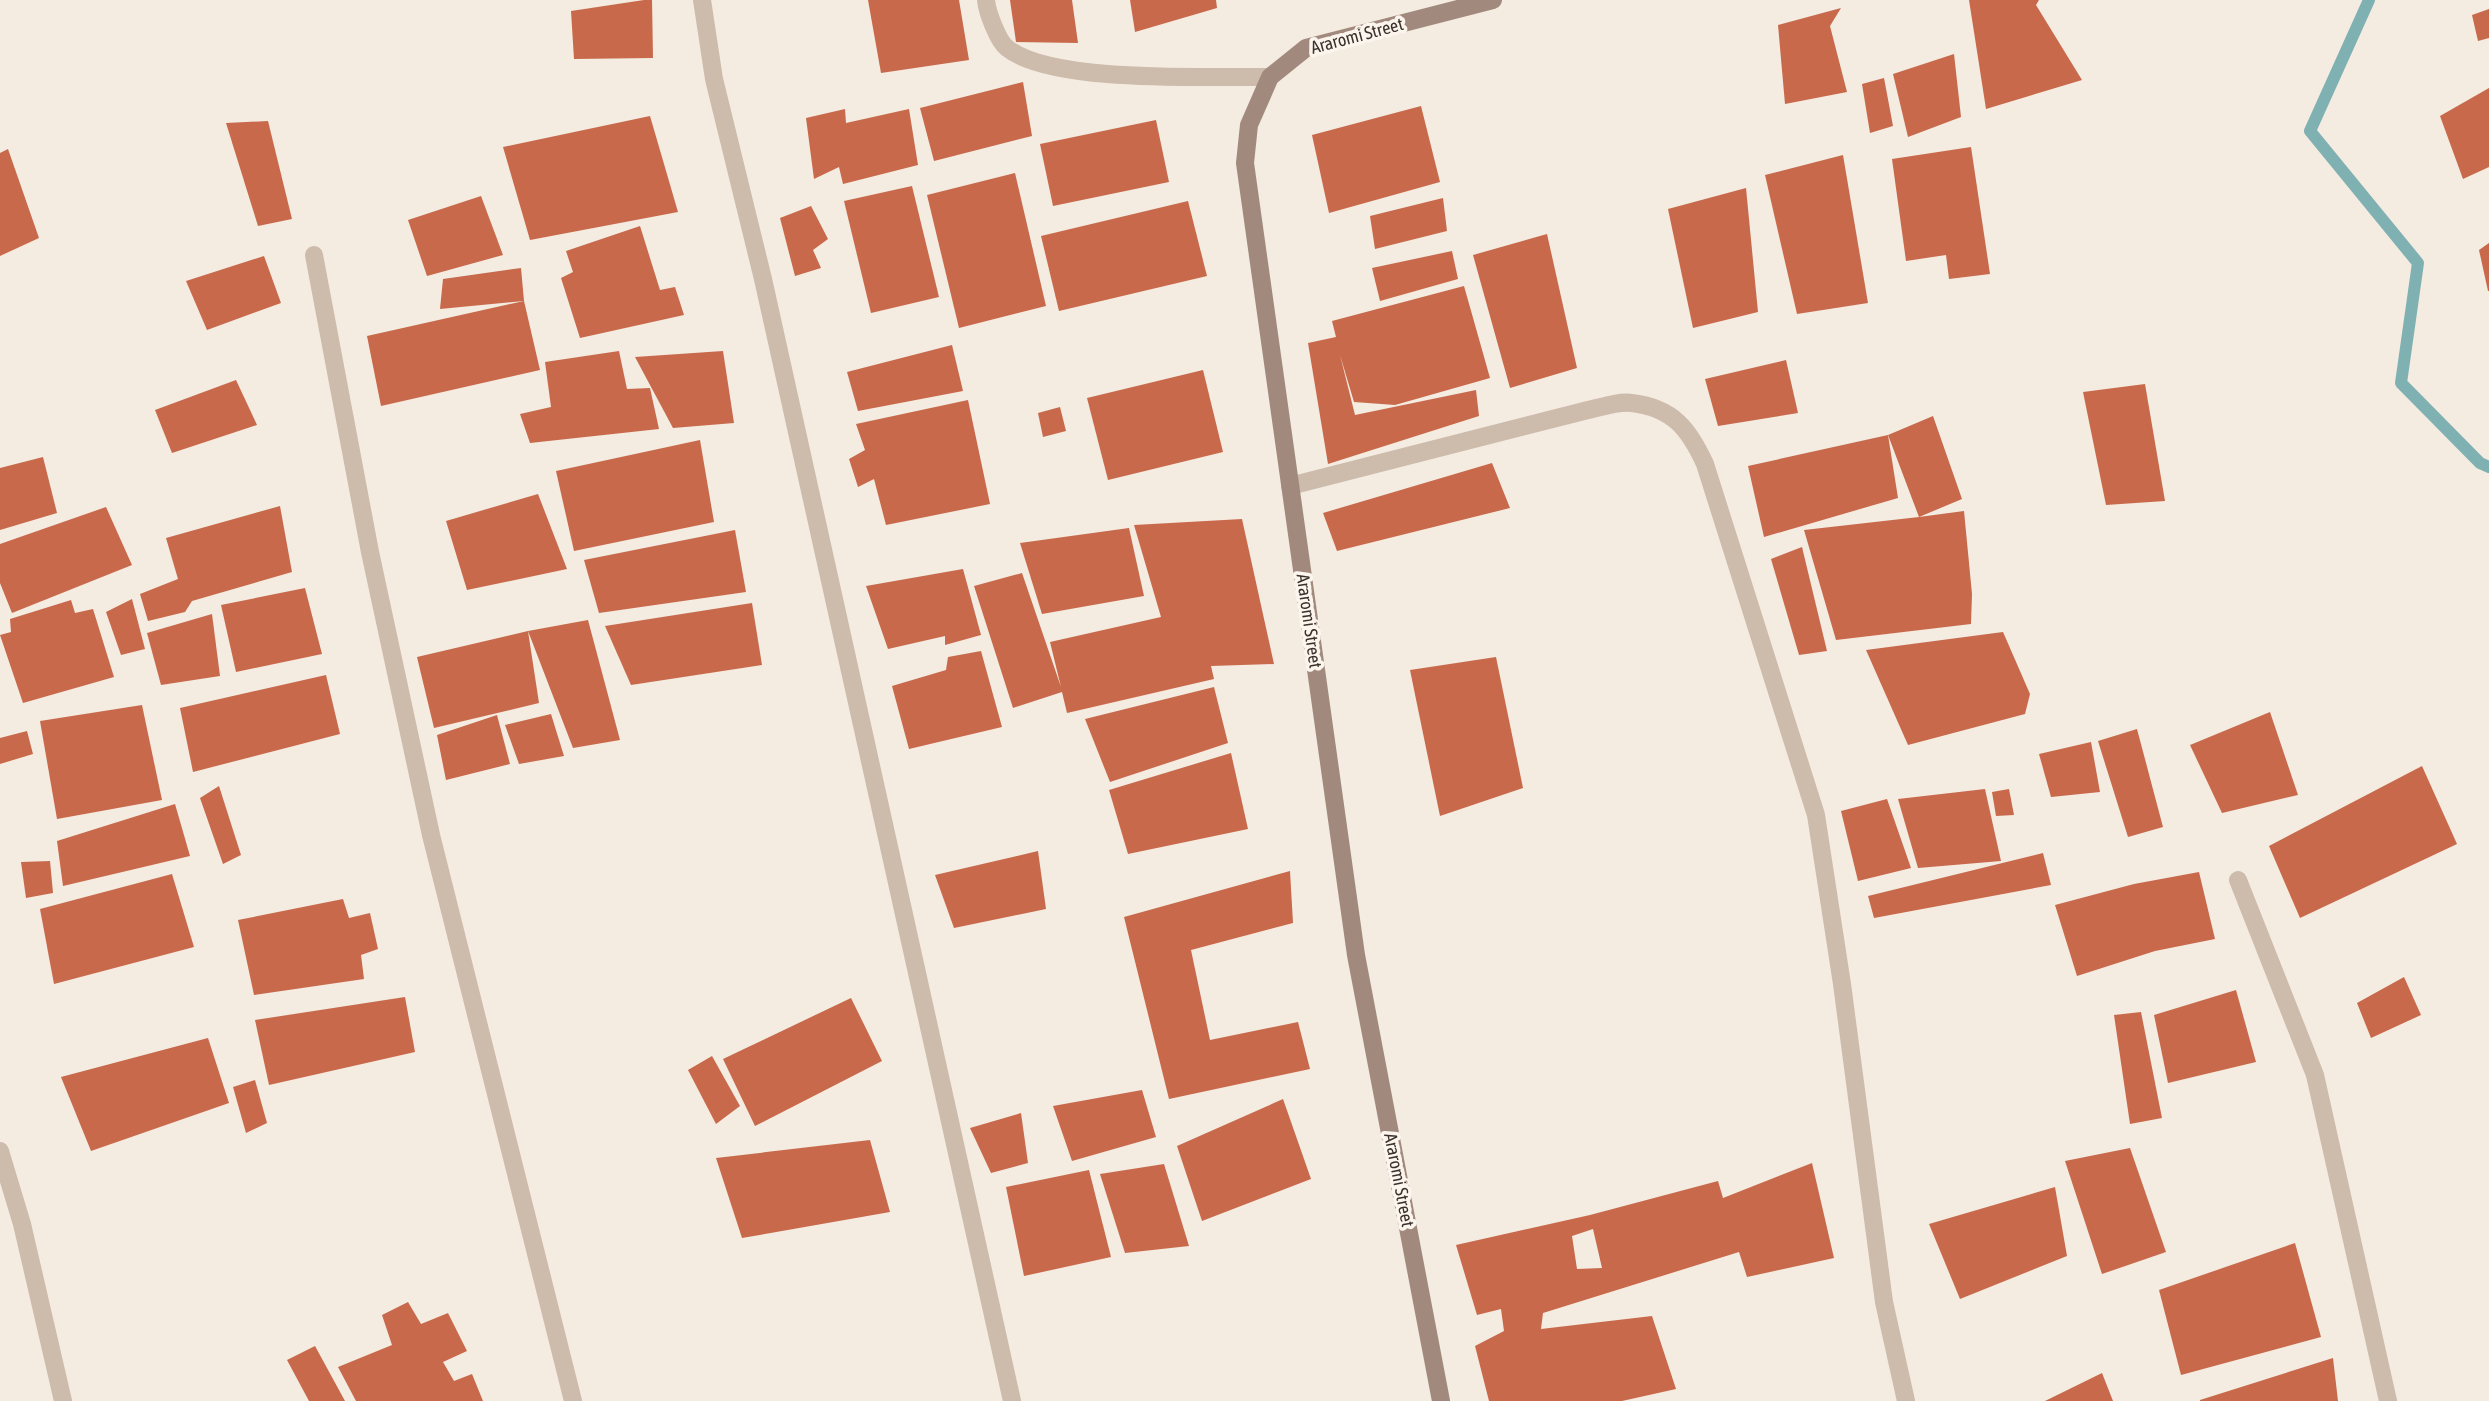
<svg xmlns="http://www.w3.org/2000/svg" width="2489" height="1401" font-family="'Asap Condensed',sans-serif">
	<style>
		.lines { fill: none; stroke-linecap: round; stroke-linejoin: round }
		.stream { stroke: #7fb0b2; stroke-width: 12 }
		.building { fill: #c8694b; fill-rule: evenodd }
		.street { stroke: #cdbbac; stroke-width: 18 }
		.secondary { stroke: #a18a7d; stroke-width: 18 }
		.labels { text-anchor: middle; stroke-width: 7; stroke-linejoin: round; paint-order: stroke }
		.street-label { font-size: 18px; fill: #3b302b; stroke: #fbf5ee }
	</style>
	<rect width="100%" height="100%" fill="#f4ebe1"/>
	<g class="lines">
		<path class="stream" d="M 2369,0 L 2310,131 L 2418,263 L 2401,383 L 2480,463 L 2489,467"/>
	</g>
	<g class="building">
		<path d="M 644,0 L 652,0 L 653,58 L 574,59 L 571,11 Z"/>
		<path d="M 868,0 L 959,0 L 969,60 L 881,73 Z"/>
		<path d="M 1010,0 L 1072,0 L 1078,43 L 1016,42 Z"/>
		<path d="M 1130,0 L 1216,0 L 1217,8 L 1135,32 Z"/>
		<path d="M 1969,0 L 2039,0 L 2036,5 L 2082,80 L 1986,109 Z"/>
		<path d="M 1841,8 L 1830,26 L 1847,92 L 1785,104 L 1778,25 Z"/>
		<path d="M 2489,9 L 2489,38 L 2478,41 L 2472,15 Z"/>
		<path d="M 1954,54 L 1961,117 L 1908,137 L 1893,74 Z"/>
		<path d="M 1884,78 L 1893,126 L 1870,133 L 1862,84 Z"/>
		<path d="M 1023,82 L 1032,136 L 934,161 L 920,108 Z"/>
		<path d="M 2489,88 L 2489,167 L 2463,179 L 2440,116 Z"/>
		<path d="M 1421,106 L 1440,182 L 1329,213 L 1312,135 Z"/>
		<path d="M 845,109 L 846,123 L 909,109 L 918,165 L 843,184 L 839,167 L 814,179 L 806,118 Z"/>
		<path d="M 650,116 L 678,212 L 530,240 L 503,147 Z"/>
		<path d="M 1156,120 L 1169,182 L 1053,206 L 1040,144 Z"/>
		<path d="M 268,121 L 292,219 L 258,226 L 226,123 Z"/>
		<path d="M 1971,147 L 1990,274 L 1949,279 L 1946,255 L 1906,261 L 1892,159 Z"/>
		<path d="M 8,149 L 39,238 L 0,256 L 0,153 Z"/>
		<path d="M 1843,155 L 1868,303 L 1797,314 L 1765,175 Z"/>
		<path d="M 1015,173 L 1046,306 L 959,328 L 927,195 Z"/>
		<path d="M 912,186 L 939,297 L 871,313 L 844,201 Z"/>
		<path d="M 1746,188 L 1758,312 L 1693,328 L 1668,209 Z"/>
		<path d="M 481,196 L 503,255 L 427,276 L 408,220 Z"/>
		<path d="M 1443,198 L 1447,231 L 1375,249 L 1370,216 Z"/>
		<path d="M 1188,201 L 1207,276 L 1059,311 L 1041,236 Z"/>
		<path d="M 811,206 L 828,239 L 813,250 L 821,268 L 795,276 L 780,218 Z"/>
		<path d="M 640,226 L 660,290 L 675,287 L 684,315 L 580,338 L 561,278 L 573,272 L 566,251 Z"/>
		<path d="M 1547,234 L 1577,368 L 1510,388 L 1473,255 Z"/>
		<path d="M 2489,243 L 2489,291 L 2488,291 L 2479,250 Z"/>
		<path d="M 1452,251 L 1458,279 L 1380,301 L 1372,268 Z"/>
		<path d="M 264,256 L 281,303 L 207,330 L 186,281 Z"/>
		<path d="M 521,268 L 524,301 L 440,309 L 443,279 Z"/>
		<path d="M 1464,286 L 1490,378 L 1395,405 L 1354,402 L 1340,355 L 1355,415 L 1476,390 L 1479,416 L 1328,464 L 1308,343 L 1336,337 L 1332,321 Z"/>
		<path d="M 524,301 L 540,370 L 381,406 L 367,336 Z"/>
		<path d="M 952,345 L 963,391 L 858,411 L 847,372 Z"/>
		<path d="M 619,351 L 627,389 L 650,388 L 659,429 L 530,443 L 520,414 L 551,407 L 545,362 Z"/>
		<path d="M 723,351 L 734,423 L 673,428 L 635,357 Z"/>
		<path d="M 1786,360 L 1798,413 L 1718,426 L 1705,379 Z"/>
		<path d="M 1203,370 L 1223,452 L 1108,480 L 1087,398 Z"/>
		<path d="M 236,380 L 257,425 L 172,453 L 155,410 Z"/>
		<path d="M 2145,384 L 2165,501 L 2106,505 L 2083,392 Z"/>
		<path d="M 968,400 L 990,504 L 886,525 L 874,479 L 858,487 L 849,459 L 865,450 L 856,424 Z"/>
		<path d="M 1060,407 L 1066,431 L 1043,437 L 1038,413 Z"/>
		<path d="M 1933,416 L 1962,499 L 1919,517 L 1964,511 L 1972,594 L 1971,624 L 1836,640 L 1804,530 L 1919,517 L 1888,435 Z"/>
		<path d="M 1888,435 L 1898,498 L 1764,537 L 1748,466 Z"/>
		<path d="M 700,440 L 714,522 L 574,551 L 556,471 Z"/>
		<path d="M 43,457 L 57,513 L 0,530 L 0,468 Z"/>
		<path d="M 1492,463 L 1510,508 L 1337,551 L 1323,513 Z"/>
		<path d="M 538,494 L 567,569 L 467,590 L 446,521 Z"/>
		<path d="M 280,506 L 292,572 L 192,601 L 185,612 L 148,621 L 140,594 L 178,579 L 166,538 Z"/>
		<path d="M 106,507 L 132,565 L 12,613 L 0,583 L 0,544 Z"/>
		<path d="M 1242,519 L 1274,664 L 1211,666 L 1214,679 L 1067,713 L 1062,692 L 1013,708 L 974,586 L 1022,573 L 1061,687 L 1050,642 L 1161,617 L 1134,525 Z"/>
		<path d="M 1129,528 L 1144,596 L 1042,614 L 1020,543 Z"/>
		<path d="M 735,530 L 746,592 L 599,613 L 584,560 Z"/>
		<path d="M 1802,547 L 1827,651 L 1799,655 L 1771,559 Z"/>
		<path d="M 963,569 L 981,635 L 945,645 L 945,636 L 888,649 L 866,586 Z"/>
		<path d="M 305,588 L 322,654 L 236,672 L 221,605 Z"/>
		<path d="M 132,599 L 145,649 L 121,655 L 106,612 Z"/>
		<path d="M 71,600 L 75,613 L 93,609 L 114,677 L 23,703 L 0,635 L 11,632 L 10,619 Z"/>
		<path d="M 752,603 L 762,665 L 631,685 L 605,626 Z"/>
		<path d="M 212,614 L 220,676 L 161,685 L 147,633 Z"/>
		<path d="M 588,620 L 620,740 L 573,748 L 528,631 L 539,703 L 434,728 L 417,657 L 528,631 Z"/>
		<path d="M 2003,632 L 2030,694 L 2025,714 L 1908,745 L 1866,650 Z"/>
		<path d="M 981,651 L 1002,727 L 909,749 L 892,686 L 946,670 L 948,657 Z"/>
		<path d="M 1496,657 L 1523,788 L 1440,816 L 1410,670 Z"/>
		<path d="M 326,675 L 340,734 L 193,772 L 180,708 Z"/>
		<path d="M 1214,687 L 1228,743 L 1110,782 L 1085,719 Z"/>
		<path d="M 142,705 L 162,800 L 57,819 L 40,721 Z"/>
		<path d="M 2270,712 L 2298,795 L 2222,813 L 2190,745 Z"/>
		<path d="M 551,714 L 564,756 L 519,764 L 505,725 Z"/>
		<path d="M 497,715 L 510,764 L 446,780 L 437,735 Z"/>
		<path d="M 2137,729 L 2163,827 L 2128,837 L 2098,741 Z"/>
		<path d="M 27,731 L 33,754 L 0,764 L 0,738 Z"/>
		<path d="M 2091,742 L 2100,792 L 2051,797 L 2039,754 Z"/>
		<path d="M 1231,753 L 1248,829 L 1128,854 L 1109,790 Z"/>
		<path d="M 2422,766 L 2457,844 L 2300,918 L 2269,846 Z"/>
		<path d="M 219,786 L 241,855 L 223,864 L 200,798 Z"/>
		<path d="M 1985,789 L 2001,861 L 1918,868 L 1898,799 Z"/>
		<path d="M 2009,789 L 2014,815 L 1996,816 L 1992,792 Z"/>
		<path d="M 1887,799 L 1911,868 L 1858,881 L 1841,811 Z"/>
		<path d="M 175,804 L 190,856 L 63,886 L 57,841 Z"/>
		<path d="M 1038,851 L 1046,909 L 954,928 L 935,875 Z"/>
		<path d="M 2043,853 L 2051,885 L 1874,918 L 1868,896 Z"/>
		<path d="M 50,861 L 53,893 L 26,898 L 21,862 Z"/>
		<path d="M 1290,871 L 1293,923 L 1191,950 L 1210,1040 L 1298,1022 L 1310,1069 L 1169,1099 L 1124,917 Z"/>
		<path d="M 2199,872 L 2215,939 L 2155,951 L 2077,976 L 2055,905 L 2134,884 Z"/>
		<path d="M 172,874 L 194,947 L 54,984 L 40,909 Z"/>
		<path d="M 343,899 L 349,918 L 370,913 L 378,949 L 361,955 L 364,979 L 254,995 L 238,920 Z"/>
		<path d="M 2404,977 L 2421,1015 L 2371,1038 L 2357,1003 Z"/>
		<path d="M 2236,990 L 2256,1062 L 2168,1083 L 2154,1015 Z"/>
		<path d="M 405,997 L 415,1052 L 269,1085 L 255,1020 Z"/>
		<path d="M 851,998 L 882,1061 L 755,1126 L 723,1059 Z"/>
		<path d="M 2141,1012 L 2162,1118 L 2130,1124 L 2114,1015 Z"/>
		<path d="M 208,1038 L 229,1103 L 91,1151 L 61,1077 Z"/>
		<path d="M 712,1056 L 740,1106 L 716,1124 L 688,1070 Z"/>
		<path d="M 255,1080 L 267,1123 L 246,1133 L 233,1087 Z"/>
		<path d="M 1142,1090 L 1156,1137 L 1072,1161 L 1053,1106 Z"/>
		<path d="M 1283,1099 L 1311,1179 L 1202,1221 L 1177,1146 Z"/>
		<path d="M 1021,1113 L 1028,1163 L 991,1173 L 970,1128 Z"/>
		<path d="M 870,1140 L 890,1212 L 742,1238 L 716,1158 Z"/>
		<path d="M 2130,1148 L 2166,1252 L 2102,1274 L 2065,1161 Z"/>
		<path d="M 1812,1163 L 1834,1258 L 1747,1277 L 1739,1252 L 1543,1313 L 1541,1329 L 1652,1316 L 1676,1389 L 1622,1401 L 1489,1401 L 1475,1346 L 1504,1331 L 1501,1309 L 1477,1315 L 1456,1245 L 1590,1215 L 1718,1181 L 1723,1198 ZM 1593,1229 L 1602,1268 L 1577,1269 L 1572,1236 Z"/>
		<path d="M 1164,1164 L 1189,1246 L 1125,1253 L 1100,1174 Z"/>
		<path d="M 1089,1170 L 1111,1257 L 1024,1276 L 1006,1187 Z"/>
		<path d="M 2055,1187 L 2067,1256 L 1960,1299 L 1929,1224 Z"/>
		<path d="M 2295,1243 L 2321,1337 L 2181,1375 L 2159,1290 Z"/>
		<path d="M 408,1302 L 421,1324 L 448,1313 L 467,1351 L 443,1362 L 454,1381 L 472,1374 L 483,1401 L 356,1401 L 338,1367 L 392,1345 L 382,1315 Z"/>
		<path d="M 315,1346 L 345,1401 L 309,1401 L 287,1360 Z"/>
		<path d="M 2333,1358 L 2338,1401 L 2200,1401 L 2200,1400 Z"/>
		<path d="M 2102,1373 L 2113,1401 L 2045,1401 Z"/>
	</g>
	<g class="lines">
		<g class="street">
			<path d="M 702,0 L 714,79 L 763,279 L 1012,1401"/>
			<path d="M 986,0 C 987,12 998,41 1007,48 C 1052,84 1210,76 1270,77"/>
			<path d="M 314,255 L 370,552 L 431,835 L 573,1401"/>
			<path d="M 1290,486 L 1588,410 C 1602,407 1619,401 1632,403 C 1673,408 1689,429 1705,464 L 1816,815 L 1842,984 L 1884,1302 L 1906,1401"/>
			<path d="M 2238,880 L 2315,1075 L 2388,1401"/>
			<path d="M 0,1151 L 22,1224 L 63,1401"/>
		</g>
		<path class="secondary" d="M 1441,1401 L 1356,955 L 1245,163 L 1249,125 L 1270,77 L 1306,48 L 1493,0"/>
	</g>
	<g class="labels">
		<g class="street-label">
			<text transform="translate(1357 36) rotate(-15)" y="6">Araromi Street</text>
			<text transform="translate(1309 621) rotate(82)" y="6">Araromi Street</text>
			<text transform="translate(1399 1180) rotate(79)" y="6">Araromi Street</text>
		</g>
	</g>
</svg>
